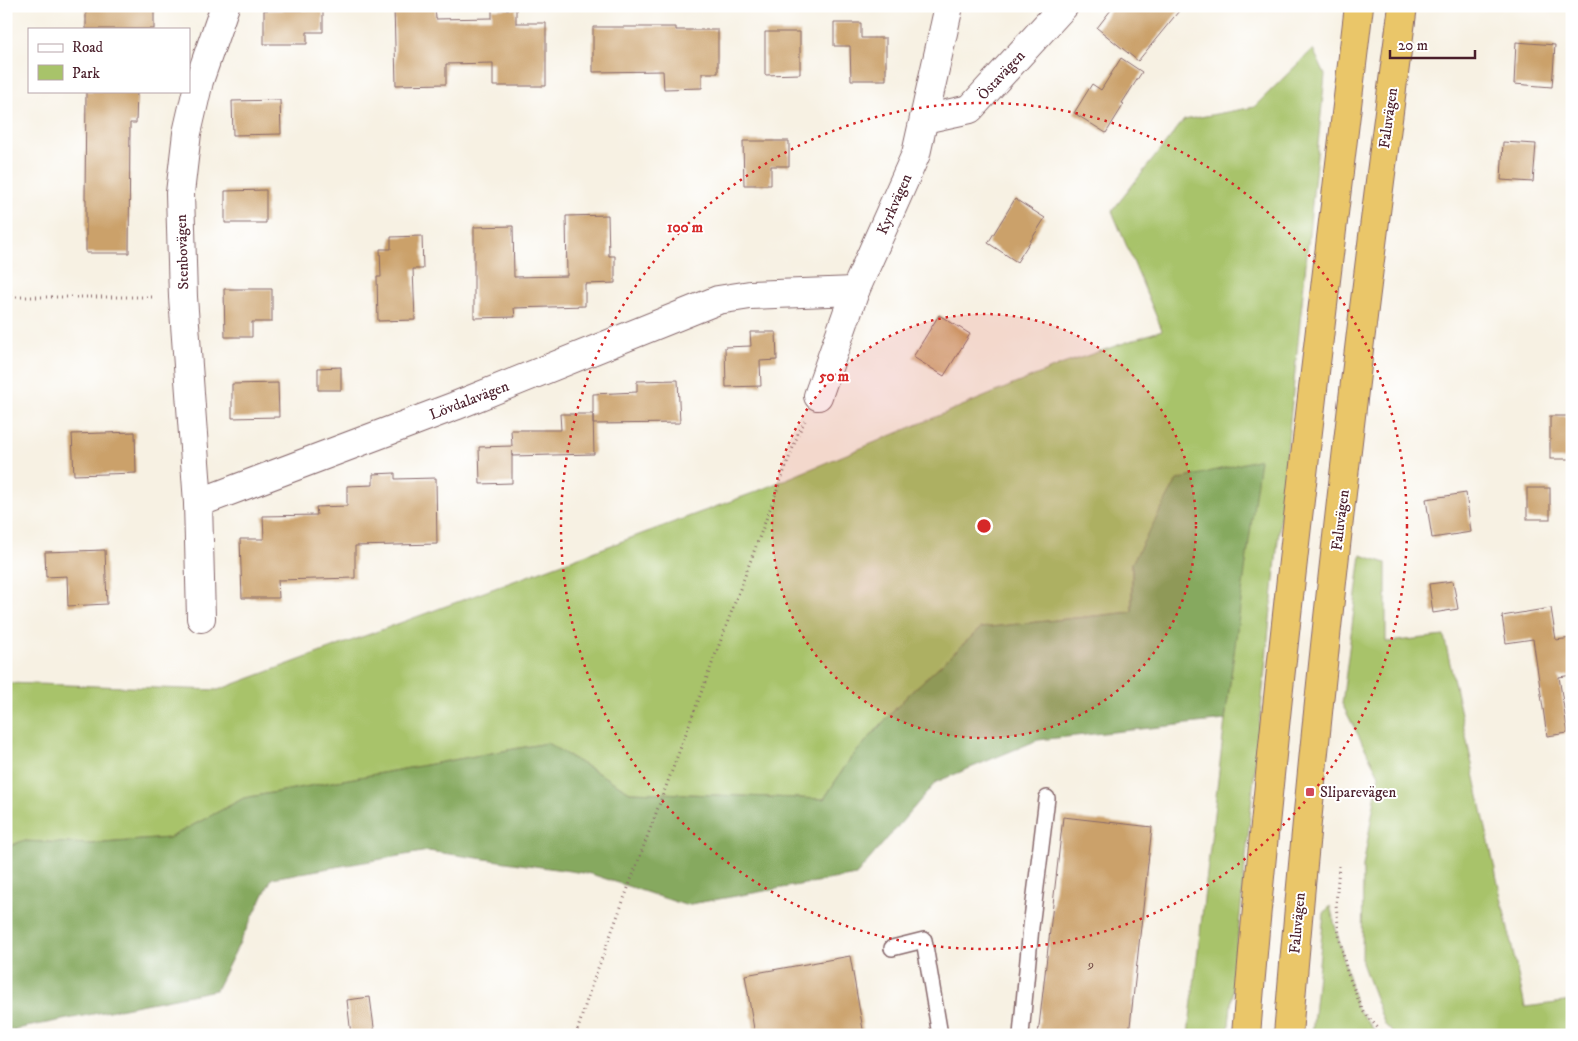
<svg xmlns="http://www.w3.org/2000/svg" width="1578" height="1041" font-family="'IM FELL DW Pica',serif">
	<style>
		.green { fill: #a8c36a; stroke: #79714a }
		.forest { fill: #86a95e; stroke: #686444 }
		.building { fill: #cba16a }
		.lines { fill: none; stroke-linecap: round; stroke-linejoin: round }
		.lane-casing { stroke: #87686b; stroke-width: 18 }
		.street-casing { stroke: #87686b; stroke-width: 30 }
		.highway-casing { stroke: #87686b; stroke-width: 30 }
		.path { stroke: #87686b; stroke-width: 3; stroke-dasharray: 1 4; stroke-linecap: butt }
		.lane { stroke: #fff; stroke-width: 15 }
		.street { stroke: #fff; stroke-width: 28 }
		.highway { stroke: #eac669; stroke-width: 28 }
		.ring { fill: none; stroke: #d62828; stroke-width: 2.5; stroke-dasharray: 2.5 5 }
		.poi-dot { fill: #d1495b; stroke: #fff; stroke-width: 2 }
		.labels { text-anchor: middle; stroke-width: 4; stroke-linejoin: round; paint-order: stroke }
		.number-label { font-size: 12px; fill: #6a403b }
		.street-label { font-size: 15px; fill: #4a1f2b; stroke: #fff }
		.poi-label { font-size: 15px; fill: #4a1f2b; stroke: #fff; text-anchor: start }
		.centre { fill: #d62828; stroke: #fff; stroke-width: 2.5 }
		.ring-label { font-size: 15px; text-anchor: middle; font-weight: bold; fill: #d62828; stroke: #fff; stroke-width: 4; stroke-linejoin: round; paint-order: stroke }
	</style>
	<rect width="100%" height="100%" fill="#fff"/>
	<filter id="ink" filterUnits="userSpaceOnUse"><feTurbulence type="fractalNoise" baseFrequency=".02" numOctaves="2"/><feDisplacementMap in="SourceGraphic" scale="10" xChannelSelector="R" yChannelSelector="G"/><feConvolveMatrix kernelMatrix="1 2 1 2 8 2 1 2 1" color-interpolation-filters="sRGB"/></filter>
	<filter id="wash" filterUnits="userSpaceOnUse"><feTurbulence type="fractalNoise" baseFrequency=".0096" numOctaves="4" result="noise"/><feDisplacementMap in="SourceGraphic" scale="20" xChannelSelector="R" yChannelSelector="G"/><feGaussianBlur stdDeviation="1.12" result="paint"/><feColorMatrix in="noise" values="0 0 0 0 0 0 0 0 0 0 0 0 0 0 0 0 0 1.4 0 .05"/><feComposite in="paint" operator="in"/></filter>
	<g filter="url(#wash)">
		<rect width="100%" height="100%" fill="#f7f1e3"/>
		<g class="green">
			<path d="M 1313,49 L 1325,75 L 1228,1035 L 1188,1035 L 1225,720 L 1259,459 L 1132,563 L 1132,612 L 981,628 L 908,695 L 850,759 L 824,799 L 630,792 L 547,743 L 244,798 L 169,838 L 90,844 L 22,841 L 6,848 L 6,683 L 218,690 L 753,493 L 1063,364 L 1162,330 L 1112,211 L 1184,120 L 1254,107 Z"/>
			<path d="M 1361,555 L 1386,563 L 1386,642 L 1444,636 L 1525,1007 L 1572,1001 L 1572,1035 L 1396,1035 L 1385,1025 L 1362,963 L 1363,867 L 1379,775 L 1342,704 Z"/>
			<path d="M 1330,906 L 1356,1007 L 1378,1035 L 1312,1035 L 1324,913 Z"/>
		</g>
		<path class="forest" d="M 1260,459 L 1225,720 L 1038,740 L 936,782 L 856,875 L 685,905 L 591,874 L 428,851 L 272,878 L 216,990 L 6,1031 L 6,848 L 22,841 L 90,844 L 169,838 L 244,798 L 547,743 L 630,792 L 824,799 L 850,759 L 908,695 L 981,628 L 1132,612 L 1132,563 L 1177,480 Z"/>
		<g id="blocks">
			<g class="building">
				<rect x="86" y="6" width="68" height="23"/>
				<path d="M 394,6 L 435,6 L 436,19 L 492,18 L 492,9 L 516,9 L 516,23 L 546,23 L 546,86 L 493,86 L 493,63 L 446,64 L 446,84 L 396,85 Z"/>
				<path d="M 1114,6 L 1183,6 L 1138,61 L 1097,28 Z"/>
				<path d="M 264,10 L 323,10 L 323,32 L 307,32 L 307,44 L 264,44 Z"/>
				<path d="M 834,23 L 861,23 L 861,38 L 886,38 L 886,80 L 851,80 L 850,46 L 834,46 Z"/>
				<path d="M 593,27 L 676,27 L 676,30 L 718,30 L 718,73 L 702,73 L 702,88 L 664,89 L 663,71 L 593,72 Z"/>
				<path d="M 765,32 L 800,32 L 800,74 L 765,75 Z"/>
				<path d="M 1516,42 L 1555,45 L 1552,87 L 1514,84 Z"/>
				<path d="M 1121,58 L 1142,72 L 1122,103 L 1124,104 L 1106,133 L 1074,113 L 1092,84 L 1101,90 Z"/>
				<path d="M 86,91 L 137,91 L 136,123 L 130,123 L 129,253 L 86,253 L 86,199 L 85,199 Z"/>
				<path d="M 280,100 L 281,134 L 233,135 L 232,101 Z"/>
				<path d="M 743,141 L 789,141 L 789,166 L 771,166 L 771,185 L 744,185 Z"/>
				<path d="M 1503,142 L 1536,144 L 1533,182 L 1501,180 Z"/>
				<path d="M 266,190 L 266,223 L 225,223 L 225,191 Z"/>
				<path d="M 1015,199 L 1045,218 L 1017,262 L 988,243 Z"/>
				<path d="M 608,215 L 609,256 L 615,256 L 615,283 L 585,284 L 585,306 L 514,308 L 515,317 L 474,318 L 474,227 L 513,226 L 514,277 L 567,276 L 566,216 Z"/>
				<path d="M 422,236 L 423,269 L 413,269 L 415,320 L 378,321 L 377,277 L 381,277 L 380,249 L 391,249 L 391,237 Z"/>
				<path d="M 224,289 L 272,289 L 272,322 L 252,322 L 252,337 L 225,337 Z"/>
				<path d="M 939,315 L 970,334 L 944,376 L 913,357 Z"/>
				<path d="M 750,332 L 776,332 L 777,360 L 760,361 L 761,386 L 726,387 L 725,347 L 751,346 Z"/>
				<path d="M 341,367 L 341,390 L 318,390 L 318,368 Z"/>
				<path d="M 678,380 L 680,423 L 593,424 L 593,394 L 637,392 L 637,381 Z"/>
				<path d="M 278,383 L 279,417 L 232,418 L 232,384 Z"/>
				<path d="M 560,414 L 593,414 L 594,454 L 512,456 L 512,451 L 512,483 L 480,484 L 479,447 L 512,446 L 511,430 L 561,430 Z"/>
				<rect x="1550" y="416" width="22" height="43"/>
				<path d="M 135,432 L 136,473 L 74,475 L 72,434 Z"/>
				<path d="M 395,473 L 395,479 L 436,478 L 437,544 L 355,546 L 355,578 L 278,580 L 279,598 L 242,598 L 240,539 L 264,539 L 263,516 L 317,515 L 316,507 L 347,506 L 347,486 L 373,485 L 373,474 Z"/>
				<rect x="1527" y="488" width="23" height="31"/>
				<path d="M 1466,493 L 1471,532 L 1432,538 L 1426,499 Z"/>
				<path d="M 105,550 L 107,604 L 68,606 L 67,576 L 46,577 L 45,552 Z"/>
				<path d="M 1453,581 L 1458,609 L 1433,613 L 1429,584 Z"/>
				<path d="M 1551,608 L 1556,640 L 1572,638 L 1572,675 L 1559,677 L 1568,733 L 1547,736 L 1533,639 L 1506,643 L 1502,616 Z"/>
				<path d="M 1063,817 L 1152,827 L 1129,1035 L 1038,1035 Z"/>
				<path d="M 850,956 L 864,1035 L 755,1035 L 745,975 Z"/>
				<path d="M 370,997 L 375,1035 L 351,1035 L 347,1000 Z"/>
			</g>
		</g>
	</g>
	<g filter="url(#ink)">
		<use href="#blocks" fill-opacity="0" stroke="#87686b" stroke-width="1"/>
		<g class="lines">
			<g class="lane-casing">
				<g id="lane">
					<path d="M 892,948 L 924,940 L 940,1035"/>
					<path d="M 1021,1035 L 1031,927 L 1047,798"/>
				</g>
			</g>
			<g class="street-casing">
				<g id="street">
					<path d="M 924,119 L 970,109 L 1064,6"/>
					<path d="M 818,396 L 855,291 L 916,154 L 949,6"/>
					<path d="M 198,503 L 183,297 L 180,193 L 187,133 L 199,81 L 225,6"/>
					<path d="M 201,618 L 198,503 L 455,406 L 718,300 L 750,295 L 855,291"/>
				</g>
			</g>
			<g class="highway-casing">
				<g id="highway">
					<path d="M 1246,1035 C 1274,691 1318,349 1359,6"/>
					<path d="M 1288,1035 C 1316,691 1357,348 1403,6"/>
				</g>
			</g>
			<g class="path">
				<path d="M 6,297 L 155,297"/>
				<path d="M 1339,866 L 1336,904 L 1339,935 L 1347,972 L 1363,1011 L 1384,1035"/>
				<path d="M 576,1035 L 591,987 L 798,434 L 805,421"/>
			</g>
			<use href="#lane" class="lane"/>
			<use href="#street" class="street"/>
			<use href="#highway" class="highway"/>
		</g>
	</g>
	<circle cx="984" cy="526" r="212" fill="#d62828" fill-opacity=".12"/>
	<g class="ring">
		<circle cx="984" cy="526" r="212"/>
		<circle cx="984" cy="526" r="423"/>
	</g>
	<rect class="poi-dot" x="1305" y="787" width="10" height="10" rx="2.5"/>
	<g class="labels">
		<g class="number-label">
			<text x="1091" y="968">9</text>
		</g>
		<g class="street-label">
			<text transform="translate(1001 75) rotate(-47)" y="5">Östavägen</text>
			<text transform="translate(1388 118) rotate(-82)" y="5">Faluvägen</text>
			<text transform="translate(894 204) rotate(-66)" y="5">Kyrkvägen</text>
			<text transform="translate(182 252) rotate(-92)" y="5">Stenbovägen</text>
			<text transform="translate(469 400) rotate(-21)" y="5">Lövdalavägen</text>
			<text transform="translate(1340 520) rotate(-83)" y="5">Faluvägen</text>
			<text transform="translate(1297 923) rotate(-85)" y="5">Faluvägen</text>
		</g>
		<g class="poi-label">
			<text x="1320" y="797">Sliparevägen</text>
		</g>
	</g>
	<circle cx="984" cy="526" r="8" class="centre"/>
	<g class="ring-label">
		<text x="685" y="232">100 m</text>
		<text x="834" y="381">50 m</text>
	</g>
	<rect width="1578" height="1041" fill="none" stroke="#fff" stroke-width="25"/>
	<rect x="28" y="28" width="162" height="65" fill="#ffffff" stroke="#b7a5aa"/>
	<rect x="38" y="44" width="25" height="8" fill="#ffffff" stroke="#b7a5aa"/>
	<text x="72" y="52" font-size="15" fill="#4a1f2b">Road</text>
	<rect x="38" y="65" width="25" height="15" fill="#a8c36a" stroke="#b7a5aa"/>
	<text x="72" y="78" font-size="15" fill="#4a1f2b">Park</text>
	<path d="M1390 50v8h85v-8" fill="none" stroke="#4a1f2b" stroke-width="2.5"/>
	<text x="1398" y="50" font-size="15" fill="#4a1f2b" stroke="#ffffff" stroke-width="4" paint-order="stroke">20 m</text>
</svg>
